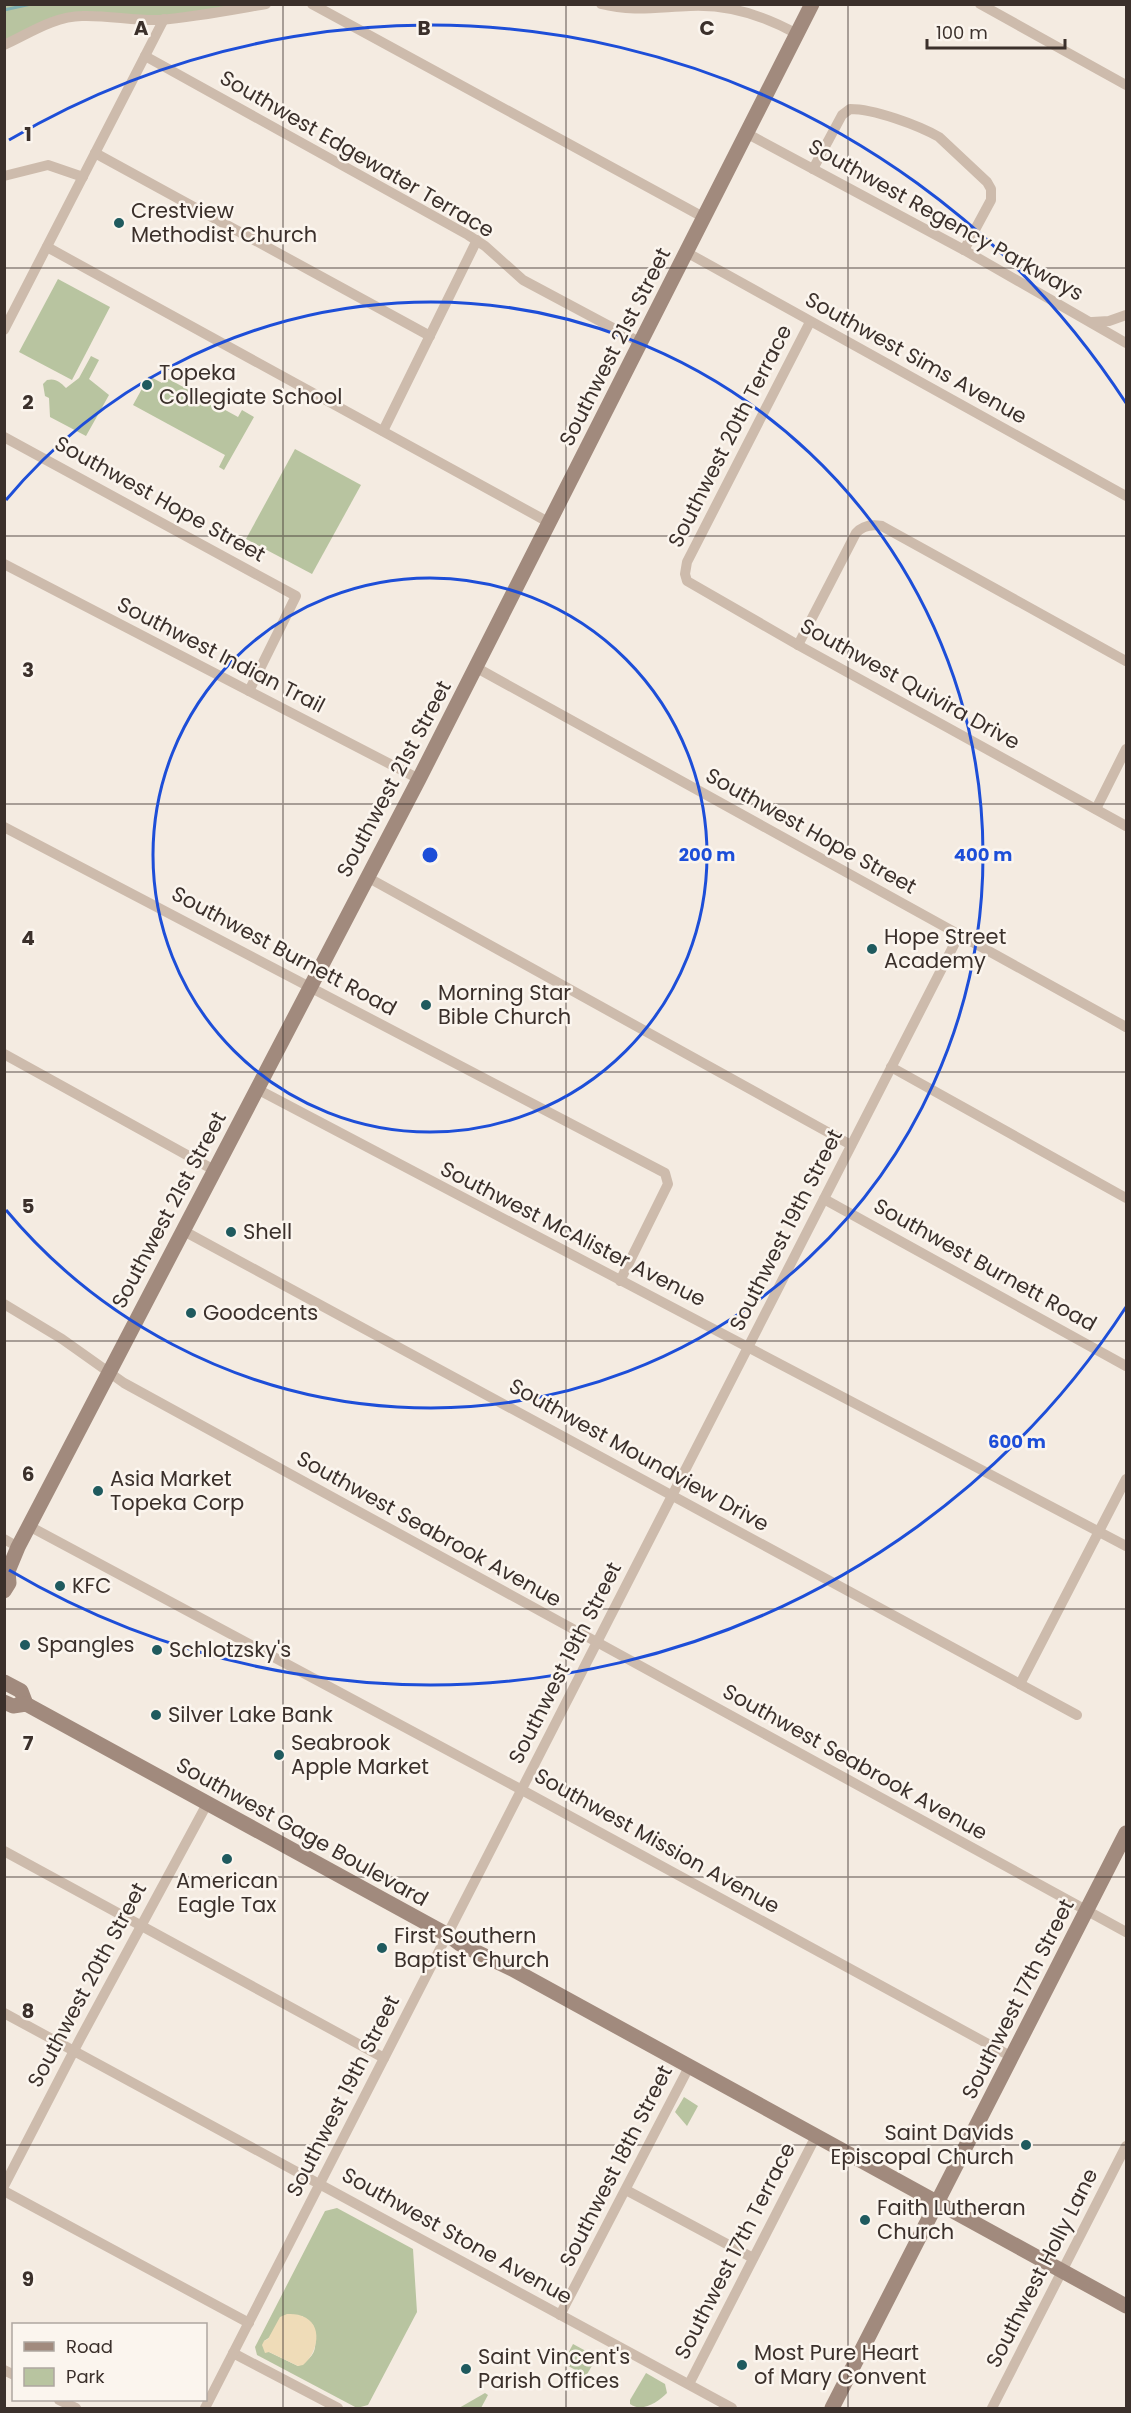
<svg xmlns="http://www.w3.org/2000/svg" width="1131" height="2413" font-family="Poppins,sans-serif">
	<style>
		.green { fill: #b8c4a0; fill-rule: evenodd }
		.sand { fill: #efdcb8 }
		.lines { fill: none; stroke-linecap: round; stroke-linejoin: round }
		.stream { stroke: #7fb0b2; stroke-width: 3 }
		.minor { stroke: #cdbbac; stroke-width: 10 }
		.secondary { stroke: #a18a7d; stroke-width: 15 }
		.grid { fill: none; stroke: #3b302b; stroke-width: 1.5; stroke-opacity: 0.55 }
		.ring { fill: none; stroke: #1d4ed8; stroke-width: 3 }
		.poi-dot { fill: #1f5a5e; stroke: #fbf5ee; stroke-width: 2 }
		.labels { text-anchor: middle; stroke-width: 5; stroke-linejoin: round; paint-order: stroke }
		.street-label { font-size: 21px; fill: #3b302b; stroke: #fbf5ee }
		.poi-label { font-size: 21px; fill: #3b302b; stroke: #fbf5ee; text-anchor: start }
		.grid-label { font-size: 20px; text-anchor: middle; font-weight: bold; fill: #3b302b; stroke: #fbf5ee; stroke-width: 5; stroke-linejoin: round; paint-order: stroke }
		.centre { fill: #1d4ed8; stroke: #fbf5ee; stroke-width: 3 }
		.ring-label { font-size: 18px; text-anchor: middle; font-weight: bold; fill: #1d4ed8; stroke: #fbf5ee; stroke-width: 5; stroke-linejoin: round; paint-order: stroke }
	</style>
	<rect width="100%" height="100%" fill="#f4ebe1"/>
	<g class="green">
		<path d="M 5,5 L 266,5 L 164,19 L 79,16 L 5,45 Z"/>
		<path d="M 58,279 L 110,307 L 72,380 L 19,352 Z"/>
		<path d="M 91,356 L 99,360 L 89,379 L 109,395 L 86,436 L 50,417 L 49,398 L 45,396 L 43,384 L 47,380 C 56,378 60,382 66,388 L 79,378 Z"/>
		<path d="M 149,376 L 162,383 L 165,377 L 238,417 L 242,410 L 254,417 L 224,470 L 219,467 L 225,455 L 133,405 Z"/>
		<path d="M 295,449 L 361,485 L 312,574 L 246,539 Z"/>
		<path d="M 684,2097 L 698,2106 L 687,2126 L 675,2112 Z"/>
		<path d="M 337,2208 L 413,2249 L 417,2312 L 368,2405 L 357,2408 L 257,2355 L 255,2347 L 325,2211 ZM 302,2316 L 313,2325 C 317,2346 318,2356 298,2366 L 269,2352 L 264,2341 Z"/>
		<path d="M 573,2344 L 597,2357 L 586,2376 L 563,2363 Z"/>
		<path d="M 646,2373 L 665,2384 L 667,2393 C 658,2402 642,2413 630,2404 L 630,2400 Z"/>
		<path d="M 485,2393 L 488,2395 L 481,2408 L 459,2408 Z"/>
	</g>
	<path class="sand" d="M 287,2314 C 291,2314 297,2314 302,2316 C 324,2324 318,2353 303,2365 L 298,2366 L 269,2352 L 265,2353 L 262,2345 L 264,2341 L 268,2339 L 280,2317 Z"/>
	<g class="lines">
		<path class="stream" d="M 4,10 L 31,4"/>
		<g class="minor">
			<path d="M 312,4 L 703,217"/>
			<path d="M 601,4 C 632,12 659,7 690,6 C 729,4 763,15 797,34"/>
			<path d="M 980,4 L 1126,85"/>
			<path d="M 4,45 C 28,34 55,16 82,16 C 108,15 134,21 160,20 C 195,17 231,10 266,4"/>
			<path d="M 145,56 L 468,235 L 485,246 L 523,280 L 641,343"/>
			<path d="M 746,133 L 964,250 L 1126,343"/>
			<path d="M 95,153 L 430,336"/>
			<path d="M 813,169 L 842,115 L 850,109 C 874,109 918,125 939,137 L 987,182 L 991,189 L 991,200 L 964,250"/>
			<path d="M 4,176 L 48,165 L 83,177"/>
			<path d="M 47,247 L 550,523"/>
			<path d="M 686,252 L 1126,496"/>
			<path d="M 810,322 L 687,562 L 685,574 L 687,581 L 798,645 L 1126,826"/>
			<path d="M 1092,322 L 1109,321 L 1126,315"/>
			<path d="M 4,330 L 164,19"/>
			<path d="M 383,431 L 477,240"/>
			<path d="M 4,437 L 296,596 L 249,691"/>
			<path d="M 4,564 L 419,779"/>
			<path d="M 798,645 L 856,533 C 863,525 872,524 882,526 L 1126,661"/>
			<path d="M 477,668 L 1126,1027"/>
			<path d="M 1096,809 L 1126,749"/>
			<path d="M 4,827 L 665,1173 L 668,1184 L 620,1281"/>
			<path d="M 367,877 L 851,1145"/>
			<path d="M 4,1054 L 214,1170"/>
			<path d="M 891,1067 L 1126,1198"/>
			<path d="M 257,1089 L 1126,1546"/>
			<path d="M 824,1199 L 1126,1366"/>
			<path d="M 182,1230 L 1077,1715"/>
			<path d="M 4,1304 L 62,1339 L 124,1383 L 1126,1932"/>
			<path d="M 29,1526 L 522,1790 L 1012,2057"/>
			<path d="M 4,1539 L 18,1547"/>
			<path d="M 1020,1684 L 1126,1479"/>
			<path d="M 4,1851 L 384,2058"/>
			<path d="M 4,2013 L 732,2408"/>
			<path d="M 4,2186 L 80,2039 L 207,1804"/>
			<path d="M 626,2190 L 753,2258"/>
			<path d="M 4,2191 L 249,2323"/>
			<path d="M 560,2315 L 689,2067"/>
			<path d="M 233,2353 L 338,2408"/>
			<path d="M 4,2370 L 14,2375"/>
			<path d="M 689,2384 L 816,2136"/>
			<path d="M 59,2400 L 76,2408"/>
			<path d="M 205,2408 L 959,935"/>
			<path d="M 992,2408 L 1126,2146"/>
		</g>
		<g class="secondary">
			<path d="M 4,1591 L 9,1583 L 8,1571 L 18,1547 L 419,779 L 812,4"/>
			<path d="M 4,1682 L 21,1691 L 26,1704"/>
			<path d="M 4,1702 L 13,1706 L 26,1704 L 448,1935 L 460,1944 L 512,1969 L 1126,2306"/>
			<path d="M 832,2408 L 1126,1833"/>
		</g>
	</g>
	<path class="grid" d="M 283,4 L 283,2408M 566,4 L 566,2408M 848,4 L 848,2408M 4,268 L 1126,268M 4,536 L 1126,536M 4,804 L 1126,804M 4,1072 L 1126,1072M 4,1341 L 1126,1341M 4,1609 L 1126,1609M 4,1877 L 1126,1877M 4,2145 L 1126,2145"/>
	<g class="ring">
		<circle cx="430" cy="855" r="277"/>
		<path d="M6 500A553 553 0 1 1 6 1210"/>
		<path d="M1126 1307A830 830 0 0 1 9 1570M9 140A830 830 0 0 1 1126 403"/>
	</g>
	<g class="poi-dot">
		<circle cx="119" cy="223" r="6"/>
		<circle cx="147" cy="385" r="6"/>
		<circle cx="872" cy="949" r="6"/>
		<circle cx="426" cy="1005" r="6"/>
		<circle cx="231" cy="1232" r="6"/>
		<circle cx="191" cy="1313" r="6"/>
		<circle cx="98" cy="1491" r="6"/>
		<circle cx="60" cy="1586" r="6"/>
		<circle cx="25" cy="1645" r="6"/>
		<circle cx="157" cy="1650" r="6"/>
		<circle cx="156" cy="1715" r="6"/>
		<circle cx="279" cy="1755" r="6"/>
		<circle cx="227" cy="1859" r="6"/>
		<circle cx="382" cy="1948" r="6"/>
		<circle cx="1026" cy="2145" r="6"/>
		<circle cx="865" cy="2220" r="6"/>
		<circle cx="742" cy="2365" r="6"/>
		<circle cx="466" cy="2369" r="6"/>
	</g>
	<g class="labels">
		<g class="street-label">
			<text transform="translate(357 154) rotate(30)" y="7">Southwest Edgewater Terrace</text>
			<text transform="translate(946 220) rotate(29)" y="7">Southwest Regency Parkways</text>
			<text transform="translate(615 347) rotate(-63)" y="7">Southwest 21st Street</text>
			<text transform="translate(916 358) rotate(29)" y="7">Southwest Sims Avenue</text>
			<text transform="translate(730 436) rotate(-63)" y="7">Southwest 20th Terrace</text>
			<text transform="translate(160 499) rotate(29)" y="7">Southwest Hope Street</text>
			<text transform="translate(221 655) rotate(27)" y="7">Southwest Indian Trail</text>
			<text transform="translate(910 684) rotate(29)" y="7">Southwest Quivira Drive</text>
			<text transform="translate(394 779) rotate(-62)" y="7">Southwest 21st Street</text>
			<text transform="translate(811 831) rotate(29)" y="7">Southwest Hope Street</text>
			<text transform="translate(284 951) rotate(28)" y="7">Southwest Burnett Road</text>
			<text transform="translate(169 1210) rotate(-62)" y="7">Southwest 21st Street</text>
			<text transform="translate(786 1230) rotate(-63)" y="7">Southwest 19th Street</text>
			<text transform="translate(573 1234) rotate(27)" y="7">Southwest McAlister Avenue</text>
			<text transform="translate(985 1265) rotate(29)" y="7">Southwest Burnett Road</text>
			<text transform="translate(639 1455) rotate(29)" y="7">Southwest Moundview Drive</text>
			<text transform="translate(429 1529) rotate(29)" y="7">Southwest Seabrook Avenue</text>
			<text transform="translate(565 1663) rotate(-63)" y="7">Southwest 19th Street</text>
			<text transform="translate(855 1762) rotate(29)" y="7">Southwest Seabrook Avenue</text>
			<text transform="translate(302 1832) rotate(29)" y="7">Southwest Gage Boulevard</text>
			<text transform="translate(657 1841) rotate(29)" y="7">Southwest Mission Avenue</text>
			<text transform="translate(87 1985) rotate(-62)" y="7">Southwest 20th Street</text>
			<text transform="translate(1018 1999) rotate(-63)" y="7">Southwest 17th Street</text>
			<text transform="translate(343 2096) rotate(-63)" y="7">Southwest 19th Street</text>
			<text transform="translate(616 2166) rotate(-63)" y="7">Southwest 18th Street</text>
			<text transform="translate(457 2236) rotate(29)" y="7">Southwest Stone Avenue</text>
			<text transform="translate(735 2251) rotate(-63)" y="7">Southwest 17th Terrace</text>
			<text transform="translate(1042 2268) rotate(-63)" y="7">Southwest Holly Lane</text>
		</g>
		<g class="poi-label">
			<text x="131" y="218">Crestview<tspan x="131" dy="24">Methodist Church</tspan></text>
			<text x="159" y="380">Topeka<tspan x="159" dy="24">Collegiate School</tspan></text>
			<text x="884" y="944">Hope Street<tspan x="884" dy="24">Academy</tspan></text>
			<text x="438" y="1000">Morning Star<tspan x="438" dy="24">Bible Church</tspan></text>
			<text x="243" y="1239">Shell</text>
			<text x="203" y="1320">Goodcents</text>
			<text x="110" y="1486">Asia Market<tspan x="110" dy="24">Topeka Corp</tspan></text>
			<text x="72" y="1593">KFC</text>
			<text x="37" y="1652">Spangles</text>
			<text x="169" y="1657">Schlotzsky's</text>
			<text x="168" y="1722">Silver Lake Bank</text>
			<text x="291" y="1750">Seabrook<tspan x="291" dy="24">Apple Market</tspan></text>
			<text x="227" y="1888" text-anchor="middle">American<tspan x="227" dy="24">Eagle Tax</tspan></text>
			<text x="394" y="1943">First Southern<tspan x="394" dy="24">Baptist Church</tspan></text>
			<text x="1014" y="2140" text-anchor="end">Saint Davids<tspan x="1014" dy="24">Episcopal Church</tspan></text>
			<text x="877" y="2215">Faith Lutheran<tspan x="877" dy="24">Church</tspan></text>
			<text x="754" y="2360">Most Pure Heart<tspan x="754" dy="24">of Mary Convent</tspan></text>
			<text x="478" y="2364">Saint Vincent's<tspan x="478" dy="24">Parish Offices</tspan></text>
		</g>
	</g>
	<g class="grid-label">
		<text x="141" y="35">A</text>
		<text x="424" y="35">B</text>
		<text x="707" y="35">C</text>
		<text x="28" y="141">1</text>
		<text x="28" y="409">2</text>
		<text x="28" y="677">3</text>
		<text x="28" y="945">4</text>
		<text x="28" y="1213">5</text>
		<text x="28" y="1481">6</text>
		<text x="28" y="1750">7</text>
		<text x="28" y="2018">8</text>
		<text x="28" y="2286">9</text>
	</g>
	<circle cx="430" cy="855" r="9" class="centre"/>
	<g class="ring-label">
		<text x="707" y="861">200 m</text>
		<text x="983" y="861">400 m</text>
		<text x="1017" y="1448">600 m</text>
	</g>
	<rect width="1131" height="2413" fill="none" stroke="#3b302b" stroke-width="12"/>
	<rect x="12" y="2323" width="195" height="78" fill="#fbf5ee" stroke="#aea6a0" stroke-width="1.5"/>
	<rect x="24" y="2342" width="30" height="9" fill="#a18a7d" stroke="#aea6a0" stroke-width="1.5"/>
	<text x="66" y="2353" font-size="18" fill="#3b302b">Road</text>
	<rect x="24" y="2368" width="30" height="18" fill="#b8c4a0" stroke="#aea6a0" stroke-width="1.5"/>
	<text x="66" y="2383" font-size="18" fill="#3b302b">Park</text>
	<path d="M927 39v9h138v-9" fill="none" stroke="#3b302b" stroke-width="3"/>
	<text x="936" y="39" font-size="18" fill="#3b302b" stroke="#fbf5ee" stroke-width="4.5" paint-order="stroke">100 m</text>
</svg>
